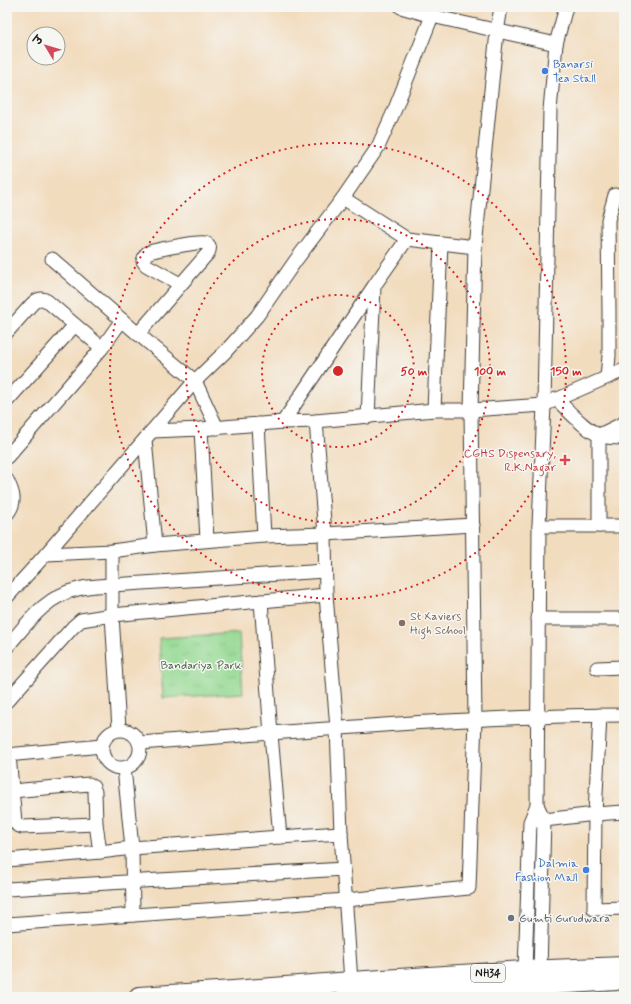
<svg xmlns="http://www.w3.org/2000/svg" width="631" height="1004" font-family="Mynerve,'Playpen Sans Deva',sans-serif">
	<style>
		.grass { fill: url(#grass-tufts); stroke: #587a57 }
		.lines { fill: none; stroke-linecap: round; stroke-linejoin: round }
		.minor-casing { stroke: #3c3934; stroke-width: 15 }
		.highway-casing { stroke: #3c3934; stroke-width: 22 }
		.minor { stroke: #fff; stroke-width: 13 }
		.highway { stroke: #fff; stroke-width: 20 }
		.rail { stroke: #1c1c1c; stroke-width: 3; stroke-dasharray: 6 3; stroke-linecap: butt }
		.ring { fill: none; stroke: #d62828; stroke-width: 2; stroke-dasharray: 2 4 }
		.shop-dot { fill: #3f7fe0; stroke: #f6f6f2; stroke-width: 1.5 }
		.health-dot { fill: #e0444e; stroke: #f6f6f2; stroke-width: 1.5 }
		.education-dot { fill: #8d6e63; stroke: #f6f6f2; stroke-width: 1.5 }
		.worship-dot { fill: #6b7280; stroke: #f6f6f2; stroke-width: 1.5 }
		.labels { text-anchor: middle; stroke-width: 3; stroke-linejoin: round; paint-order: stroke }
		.shield { fill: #f6f6f2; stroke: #5d5d5c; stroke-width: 1 }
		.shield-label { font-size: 11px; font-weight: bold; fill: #1c1c1c }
		.shop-label { font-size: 12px; fill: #366cbe; stroke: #f6f6f2; text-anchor: start }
		.health-label { font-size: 12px; fill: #be3a42; stroke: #f6f6f2; text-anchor: end }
		.education-label { font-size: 12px; fill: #785e54; stroke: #f6f6f2; text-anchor: start }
		.park-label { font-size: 12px; fill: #465e45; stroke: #f6f6f2 }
		.worship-label { font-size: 12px; fill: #5b616d; stroke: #f6f6f2; text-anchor: start }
		.centre { fill: #d62828; stroke: #f6f6f2; stroke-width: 2 }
		.ring-label { font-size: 12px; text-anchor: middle; font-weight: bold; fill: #d62828; stroke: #f6f6f2; stroke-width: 3; stroke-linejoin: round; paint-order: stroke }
	</style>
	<defs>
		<pattern id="grass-tufts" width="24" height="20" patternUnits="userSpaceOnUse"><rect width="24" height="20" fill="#94d992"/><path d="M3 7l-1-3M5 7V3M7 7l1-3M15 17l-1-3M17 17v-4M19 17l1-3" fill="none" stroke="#7fba7d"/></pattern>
	</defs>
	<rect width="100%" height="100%" fill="#f6f6f2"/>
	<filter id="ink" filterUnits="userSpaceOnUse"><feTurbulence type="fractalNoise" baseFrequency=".025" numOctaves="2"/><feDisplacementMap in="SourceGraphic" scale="8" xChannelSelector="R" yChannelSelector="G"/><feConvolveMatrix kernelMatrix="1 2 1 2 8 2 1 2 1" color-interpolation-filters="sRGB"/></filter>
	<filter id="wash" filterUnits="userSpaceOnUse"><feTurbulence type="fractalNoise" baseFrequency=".012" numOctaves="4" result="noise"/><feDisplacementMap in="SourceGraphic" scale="16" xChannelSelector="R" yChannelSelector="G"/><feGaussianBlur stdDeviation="0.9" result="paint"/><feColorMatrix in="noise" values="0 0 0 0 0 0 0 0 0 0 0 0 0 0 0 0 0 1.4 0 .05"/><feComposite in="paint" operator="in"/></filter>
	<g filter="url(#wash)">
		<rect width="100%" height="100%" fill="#f2dcbe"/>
		<path class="grass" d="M 239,633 L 243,693 L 163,698 L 159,638 Z"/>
	</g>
	<g filter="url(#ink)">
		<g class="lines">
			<g class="minor-casing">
				<g id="minor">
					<path d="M 401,7 L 432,16 L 556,44"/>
					<path d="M 343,198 L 407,239 L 475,247"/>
					<path d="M 52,259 L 138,334 L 195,381 L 217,428"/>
					<path d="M 7,332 L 32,304 C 37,299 41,297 47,301 L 102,348 L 7,457"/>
					<path d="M 138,334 L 208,253 C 210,249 211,245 205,243 C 200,241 153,250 147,253 C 145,255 144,258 143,261 L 146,265 L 180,284"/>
					<path d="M 102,348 L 122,320"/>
					<path d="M 607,377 L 609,356 L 609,311 L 608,220 L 615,195"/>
					<path d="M 556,399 C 568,410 587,432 602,436 C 609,438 617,438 624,438"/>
					<path d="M 7,401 L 75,325"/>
					<path d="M 434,410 L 441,243"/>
					<path d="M 368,417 L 374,287"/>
					<path d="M 316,421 L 325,534 L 326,595 L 337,728 L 341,833 L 351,982"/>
					<path d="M 283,422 L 374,286 L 407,239"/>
					<path d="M 258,424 L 264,536"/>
					<path d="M 201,429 L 207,540"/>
					<path d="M 152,431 L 201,429 L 283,422 L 316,421 L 434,410 L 471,410 L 544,405 L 624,370"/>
					<path d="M 145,440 L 155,545"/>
					<path d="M 7,480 C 13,492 17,502 7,514"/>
					<path d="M 539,526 L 624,526"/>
					<path d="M 599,526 L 599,435 L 624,423"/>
					<path d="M 112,551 L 112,615 L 119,729"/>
					<path d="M 46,554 L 112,551 L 155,545 L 264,536 L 325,534 L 473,525"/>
					<path d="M 7,597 L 46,554 L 195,381 L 226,351 L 257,316 L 296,260 L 343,198 L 378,147 L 395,109 L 432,16 L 434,7"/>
					<path d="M 261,601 L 271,734 L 280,837"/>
					<path d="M 538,619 L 624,619"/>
					<path d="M 7,647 C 27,624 45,596 78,589 C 89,586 100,586 112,585 L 325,571"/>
					<path d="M 597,668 L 624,667"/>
					<path d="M 7,701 L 73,627 L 81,620 L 112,615 L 326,595"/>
					<path d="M 600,715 L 595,814 L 594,909 L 624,908"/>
					<circle cx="121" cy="749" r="19"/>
					<path d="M 140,743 C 231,736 321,729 412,723 C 483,719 553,715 624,715"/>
					<path d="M 7,755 L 102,746"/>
					<path d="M 9,755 L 15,822 L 17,825 L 22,827 L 96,824"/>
					<path d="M 124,768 L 132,848 L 133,915"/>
					<path d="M 12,791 L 89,784 L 93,787 L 95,792 L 96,824 L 100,852"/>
					<path d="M 537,805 L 544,820 L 540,970"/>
					<path d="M 536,821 L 595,814 L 624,812"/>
					<path d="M 7,860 L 100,852 L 132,848 L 280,837 L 341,833"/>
					<path d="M 7,889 L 344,869"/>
					<path d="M 7,924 L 346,900 L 469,888 L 475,719 L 471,410 L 475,247 L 497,32 L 501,7"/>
					<path d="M 525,971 L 530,822 L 537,805 L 539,526 L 544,405 L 550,110 L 556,44 L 566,7"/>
				</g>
			</g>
			<g class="highway-casing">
				<g id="highway">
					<path d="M 139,997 L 233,991 L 351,982 L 525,971 L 624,967"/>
					<path d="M 347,997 L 616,980"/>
				</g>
			</g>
			<use href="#minor" class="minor"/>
			<use href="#highway" class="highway"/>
			<path class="rail" d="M 620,997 L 624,997"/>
		</g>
	</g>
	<g class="ring">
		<circle cx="338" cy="371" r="76"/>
		<circle cx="338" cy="371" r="152"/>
		<circle cx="338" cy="371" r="228"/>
	</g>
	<g class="shop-dot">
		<circle cx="545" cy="71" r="4"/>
		<circle cx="586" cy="870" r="4"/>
	</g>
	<path class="health-dot" d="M563 454h4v4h4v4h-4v4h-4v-4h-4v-4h4z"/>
	<circle class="education-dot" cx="402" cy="623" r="4"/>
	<circle class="worship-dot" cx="511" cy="918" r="4"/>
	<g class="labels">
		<rect class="shield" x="471" y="964" width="34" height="18" rx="3"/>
		<g class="shield-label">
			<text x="488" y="977">NH34</text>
		</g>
		<g class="shop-label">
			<text x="553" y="68">Banarsi<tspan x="553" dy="14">Tea Stall</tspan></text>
			<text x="578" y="867" text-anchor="end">Dalmia<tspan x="578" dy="14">Fashion Mall</tspan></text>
		</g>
		<g class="health-label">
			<text x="556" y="457">CGHS Dispensary,<tspan x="556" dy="14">R.K.Nagar</tspan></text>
		</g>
		<g class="education-label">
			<text x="410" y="620">St Xaviers<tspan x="410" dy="14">High School</tspan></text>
		</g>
		<g class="park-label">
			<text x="201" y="669">Bandariya Park</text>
		</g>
		<g class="worship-label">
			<text x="519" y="922">Gumti Gurudwara</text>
		</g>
	</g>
	<circle cx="338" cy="371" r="6" class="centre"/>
	<g class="ring-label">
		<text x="414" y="375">50 m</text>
		<text x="490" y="375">100 m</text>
		<text x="566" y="375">150 m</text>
	</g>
	<rect width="631" height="1004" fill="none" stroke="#f6f6f2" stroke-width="24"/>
	<g transform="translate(46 46) rotate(308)"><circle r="19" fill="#f6f6f2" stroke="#9f9f9c"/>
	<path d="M0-3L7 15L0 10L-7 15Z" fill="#d1495b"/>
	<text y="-6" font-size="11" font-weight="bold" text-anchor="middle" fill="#1c1c1c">उ</text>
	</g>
</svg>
